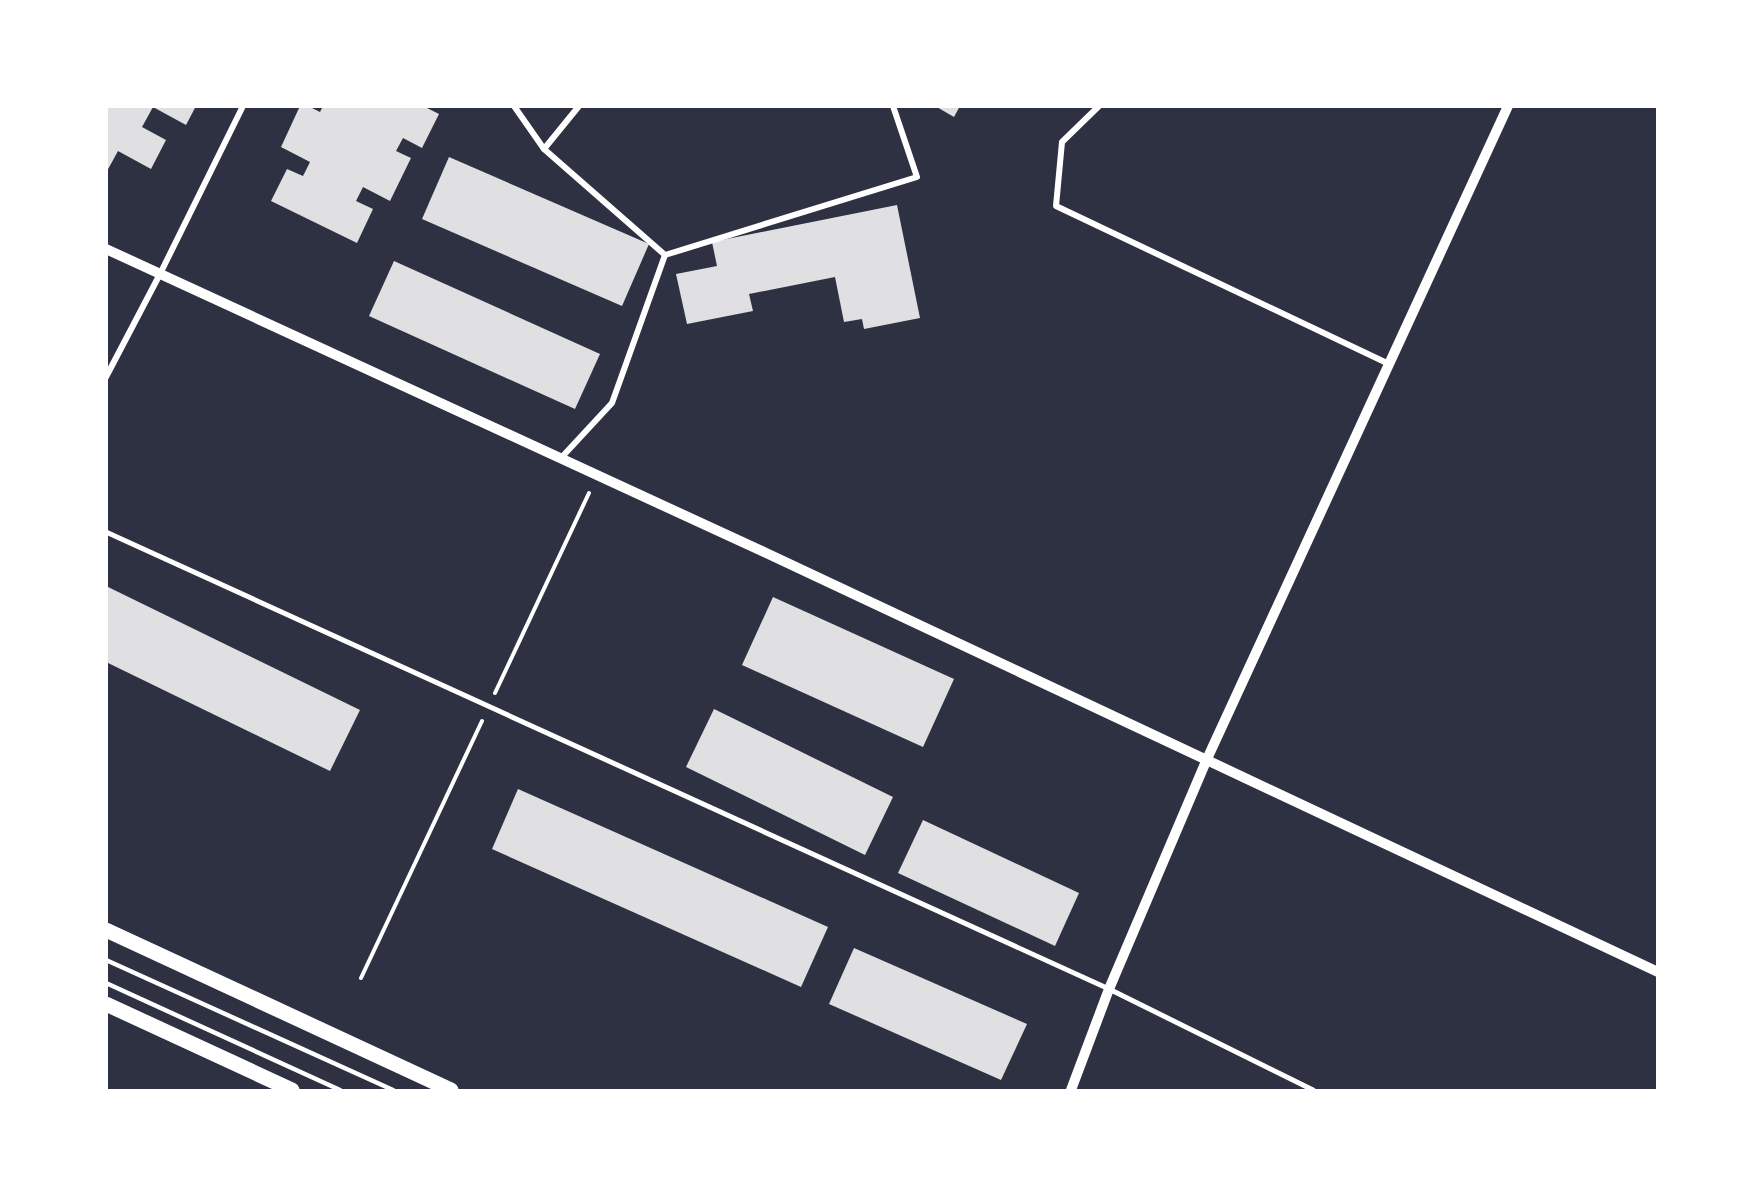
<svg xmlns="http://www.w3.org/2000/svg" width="1764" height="1197" font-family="'IBM Plex Sans',sans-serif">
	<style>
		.building { fill: #e0e0e3 }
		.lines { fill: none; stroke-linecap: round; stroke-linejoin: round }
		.path { stroke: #fff; stroke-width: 4 }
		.service { stroke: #fff; stroke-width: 4.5 }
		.pedestrian { stroke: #fff; stroke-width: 5 }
		.minor { stroke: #fff; stroke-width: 6 }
		.tertiary { stroke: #fff; stroke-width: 10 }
		.primary { stroke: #fff; stroke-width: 15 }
	</style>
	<rect width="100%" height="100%" fill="#2d3142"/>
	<g class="building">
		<path d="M 106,106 L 196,106 L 186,125 L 153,107 L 142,127 L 166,140 L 151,169 L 118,151 L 106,173 Z"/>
		<path d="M 300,106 L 308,106 L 320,112 L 323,106 L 423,106 L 439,114 L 422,148 L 403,138 L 396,151 L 411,158 L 390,201 L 363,187 L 356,201 L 373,209 L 357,243 L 271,201 L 287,169 L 303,176 L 310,162 L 281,147 Z"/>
		<path d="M 935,106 L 960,106 L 954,117 Z"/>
		<path d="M 449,157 L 649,244 L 622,306 L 422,219 Z"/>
		<path d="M 897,205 L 920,318 L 864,329 L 862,319 L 844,322 L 835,277 L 749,294 L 753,311 L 687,324 L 676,274 L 717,266 L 712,242 Z"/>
		<path d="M 394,261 L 600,354 L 575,409 L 369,316 Z"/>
		<path d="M 106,586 L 360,710 L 330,771 L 106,662 Z"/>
		<path d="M 773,597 L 954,679 L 923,747 L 742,665 Z"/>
		<path d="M 714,709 L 893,797 L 865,855 L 686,767 Z"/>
		<path d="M 518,789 L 828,927 L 801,987 L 492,849 Z"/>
		<path d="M 923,820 L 1079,893 L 1055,946 L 898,873 Z"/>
		<path d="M 854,948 L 1027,1024 L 1001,1080 L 829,1004 Z"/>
	</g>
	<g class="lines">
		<g class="path">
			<path d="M 495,693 L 589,493"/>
			<path d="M 361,978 L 482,721"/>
		</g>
		<g class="service">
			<path d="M 106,960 L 393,1090"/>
			<path d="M 106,983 L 340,1090"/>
		</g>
		<path class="pedestrian" d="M 106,532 L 1109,989 L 1313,1090"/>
		<g class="minor">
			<path d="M 514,106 L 544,149 L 579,106"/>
			<path d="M 1099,106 L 1062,142 L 1056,206 L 1389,364"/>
			<path d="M 544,149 L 665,255 L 917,177 L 893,106"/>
			<path d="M 106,377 L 160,274 L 243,106"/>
			<path d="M 561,458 L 612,403 L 665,255"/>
		</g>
		<g class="tertiary">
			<path d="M 106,249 L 764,552 L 1658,972"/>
			<path d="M 1071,1090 L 1109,989 L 1207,759 L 1508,106"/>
		</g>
		<g class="primary">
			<path d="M 106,930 L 451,1090"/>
			<path d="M 106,1004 L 292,1090"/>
		</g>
	</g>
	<rect width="1764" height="1197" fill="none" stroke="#ffffff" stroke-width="216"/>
</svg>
